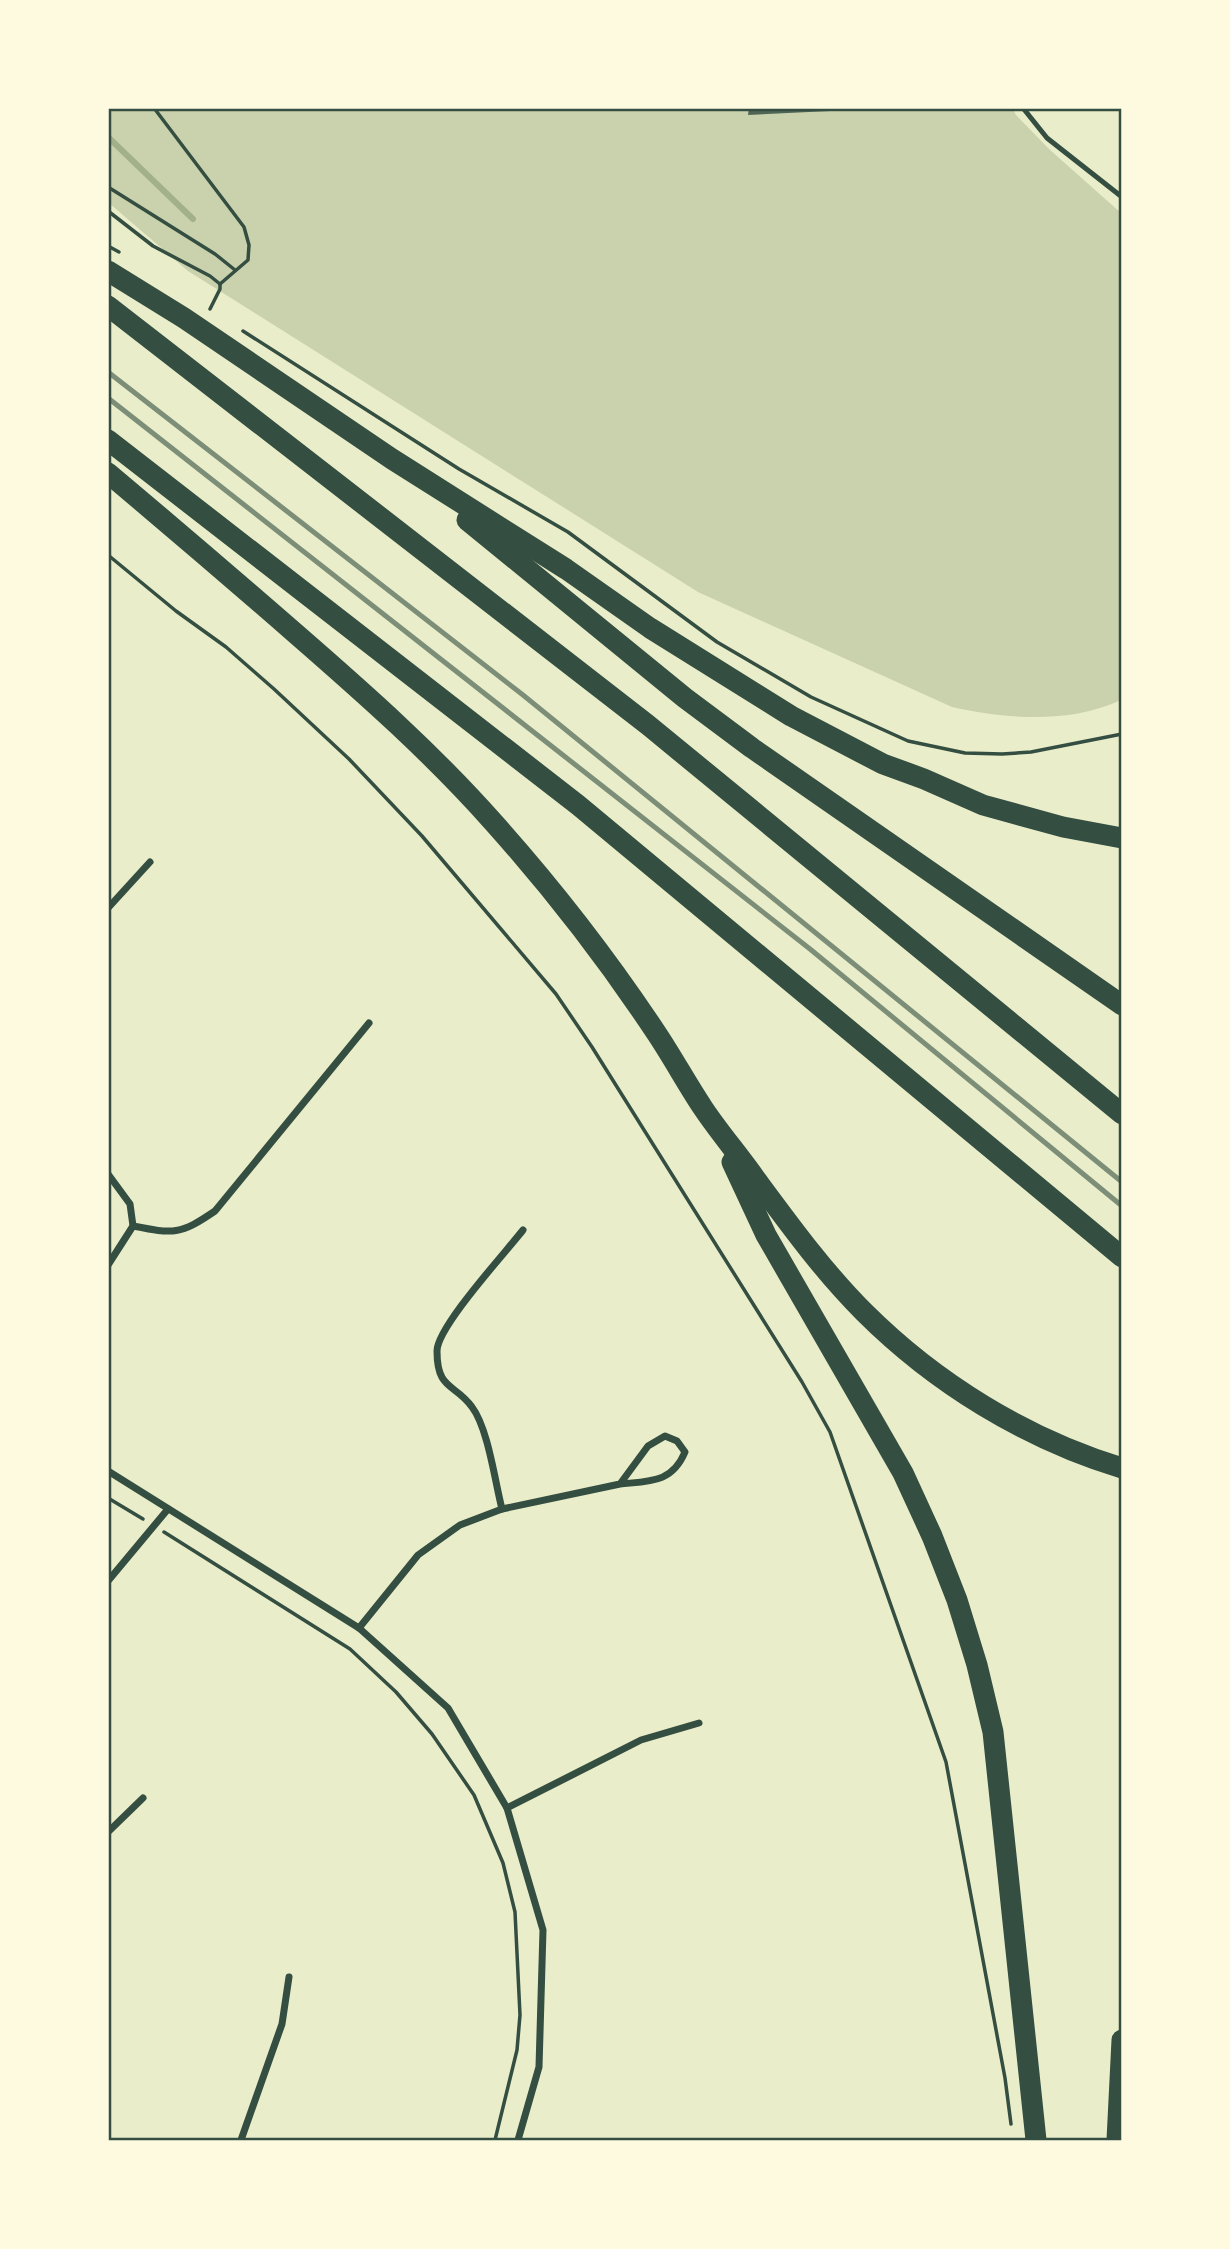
<svg xmlns="http://www.w3.org/2000/svg" width="1230" height="2249" font-family="Barlow,sans-serif">
	<style>
		.green { fill: #cad2ad }
		.lines { fill: none; stroke-linecap: round; stroke-linejoin: round }
		.stream { stroke: #a3b18a; stroke-width: 6 }
		.building { fill: #4f6655 }
		.path { stroke: #344e41; stroke-width: 3.5 }
		.service { stroke: #344e41; stroke-width: 5 }
		.minor { stroke: #344e41; stroke-width: 7 }
		.motorway { stroke: #344e41; stroke-width: 21 }
		.rail { stroke: #7c8e77; stroke-width: 5 }
		.neatline { fill: none; stroke: #344e41; stroke-width: 2.5 }
	</style>
	<rect width="100%" height="100%" fill="#e9edc9"/>
	<path class="green" d="M 109,109 L 1013,109 L 1016,115 L 1049,149 L 1121,213 L 1121,700 C 1070,724 1006,719 952,707 L 698,592 L 188,271 L 109,203 Z"/>
	<g class="lines">
		<path class="stream" d="M 108,137 L 193,219"/>
	</g>
	<path class="building" d="M 749,108 L 830,108 L 830,111 L 748,115 Z"/>
	<g class="lines">
		<g class="path">
			<path d="M 154,108 L 244,227 L 249,245 L 248,260 L 220,284"/>
			<path d="M 108,187 L 215,254 L 235,270"/>
			<path d="M 108,211 L 153,246 L 210,276 L 220,284 L 220,289 L 210,309"/>
			<path d="M 108,246 L 119,252"/>
			<path d="M 243,331 L 459,469 L 568,532 L 717,642 L 811,697 L 908,741 L 965,753 L 1002,754 L 1031,752 L 1122,734"/>
			<path d="M 108,555 L 176,611 L 226,647 L 274,689 L 349,759 L 422,836 L 556,994 L 592,1047 L 802,1382 L 830,1432 L 946,1762 L 1005,2078 L 1011,2124"/>
			<path d="M 108,1498 L 143,1519"/>
			<path d="M 164,1532 L 350,1649 L 396,1692 L 432,1734 L 474,1795 L 503,1863 L 515,1912 L 520,2015 L 517,2050 L 495,2140"/>
		</g>
		<path class="service" d="M 1023,108 L 1047,138 L 1122,197"/>
		<g class="minor">
			<path d="M 108,908 L 150,862"/>
			<path d="M 108,1174 L 130,1204 L 133,1226 L 108,1265"/>
			<path d="M 133,1226 C 174,1234 180,1235 215,1211 L 369,1023"/>
			<path d="M 108,1471 L 359,1628 L 448,1708 L 507,1808 L 543,1930 L 539,2067 L 518,2140"/>
			<path d="M 502,1509 C 495,1482 488,1428 472,1407 C 455,1383 437,1391 437,1351 C 437,1327 506,1252 523,1230"/>
			<path d="M 108,1581 L 168,1509"/>
			<path d="M 359,1628 L 418,1555 L 460,1525 L 502,1509 L 620,1484 L 648,1446 L 665,1436 L 677,1441 L 685,1452 C 672,1483 650,1481 620,1484"/>
			<path d="M 507,1808 L 641,1740 L 699,1723"/>
			<path d="M 108,1832 L 143,1798"/>
			<path d="M 241,2140 L 282,2024 L 289,1977"/>
		</g>
		<g class="motorway">
			<path d="M 108,271 L 184,318 L 392,459 L 566,569 L 650,628 L 791,716 L 883,764 L 924,779 L 983,805 L 1063,827 L 1122,838"/>
			<path d="M 108,306 L 648,725 L 1122,1114"/>
			<path d="M 108,440 L 578,805 L 1122,1257"/>
			<path d="M 108,473 C 171,526 233,579 295,633 C 364,693 433,754 494,823 C 553,889 608,960 657,1034 C 673,1058 687,1084 703,1108 C 719,1132 738,1154 755,1178 C 789,1224 823,1271 864,1312 C 935,1383 1026,1439 1122,1468"/>
			<path d="M 467,520 L 685,698 L 752,748 L 1122,1005"/>
			<path d="M 732,1162 L 766,1235 L 903,1473 L 932,1536 L 957,1600 L 977,1665 L 993,1732 L 1036,2140"/>
			<path d="M 1117,2140 L 1122,2040"/>
		</g>
		<g class="rail">
			<path d="M 108,372 L 523,695 L 1122,1182"/>
			<path d="M 108,398 L 810,949 L 1122,1206"/>
		</g>
	</g>
	<rect width="1230" height="2249" fill="none" stroke="#fefae0" stroke-width="220"/>
	<rect x="110" y="110" width="1010" height="2029" class="neatline"/>
</svg>
